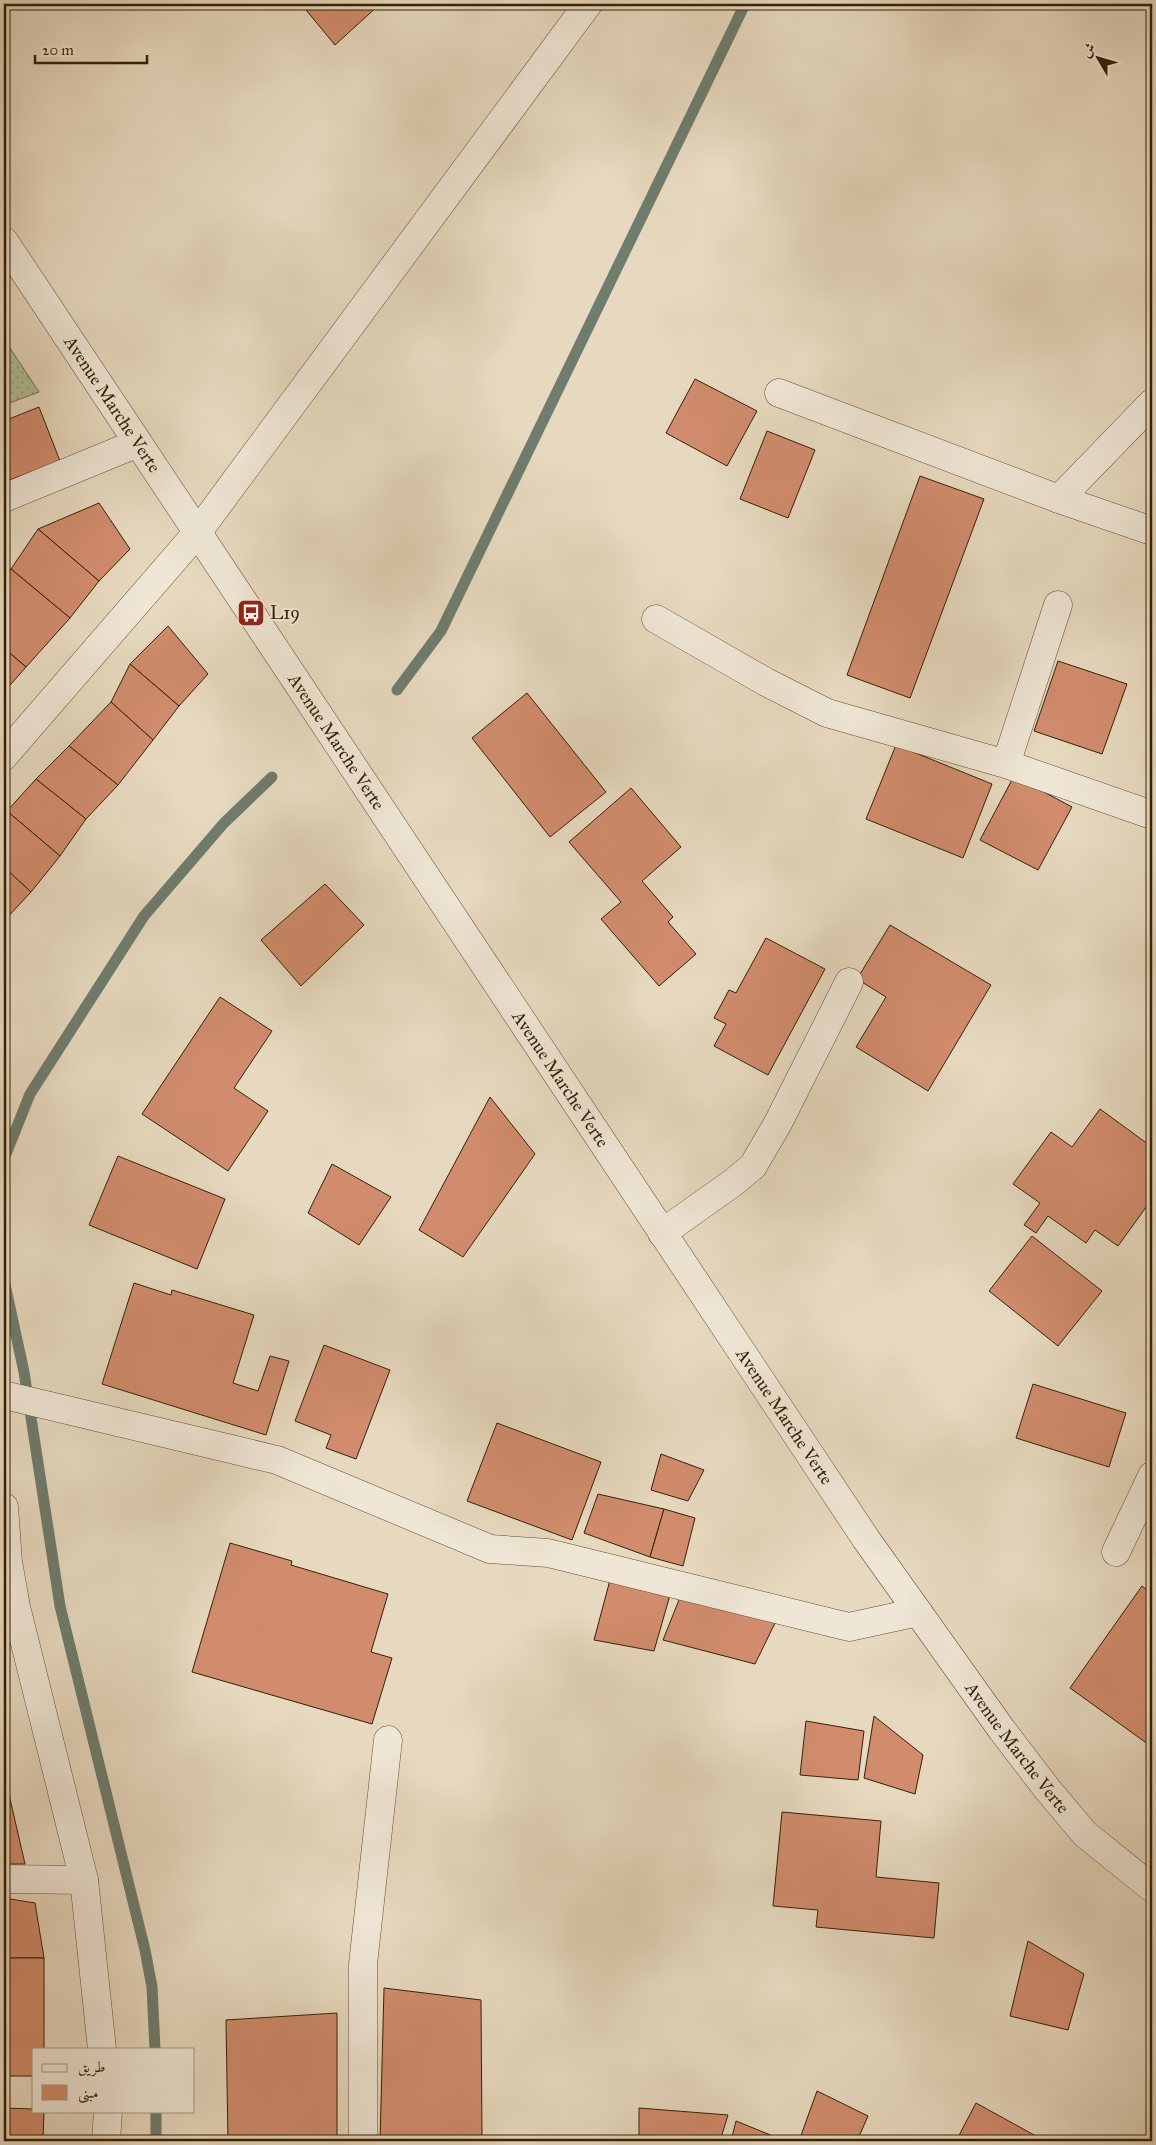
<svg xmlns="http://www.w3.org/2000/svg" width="1156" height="2145" font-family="'IM FELL Great Primer',Amiri,serif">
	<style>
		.grass { fill: url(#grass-dots); stroke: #74704d }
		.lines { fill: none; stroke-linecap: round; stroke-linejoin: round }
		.stream { stroke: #6f7c6e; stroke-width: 11 }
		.building { fill: #d18c6d; stroke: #342006 }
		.minor-casing { stroke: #614e34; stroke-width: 29 }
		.minor { stroke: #efe6d5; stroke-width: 28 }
		.labels { text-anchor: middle; stroke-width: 4; stroke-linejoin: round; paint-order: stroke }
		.street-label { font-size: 18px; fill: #342006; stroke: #efe6d5 }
		.poi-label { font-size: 18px; fill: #342006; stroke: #efe6d5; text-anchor: start }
	</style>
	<defs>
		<pattern id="grass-dots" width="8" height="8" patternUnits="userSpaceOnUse" patternTransform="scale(1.25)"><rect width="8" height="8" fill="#b3c094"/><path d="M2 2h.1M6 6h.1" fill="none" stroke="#929c77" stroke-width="1.8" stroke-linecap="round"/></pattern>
	</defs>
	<rect width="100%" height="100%" fill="#e7d9bf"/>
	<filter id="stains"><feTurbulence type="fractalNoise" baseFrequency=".004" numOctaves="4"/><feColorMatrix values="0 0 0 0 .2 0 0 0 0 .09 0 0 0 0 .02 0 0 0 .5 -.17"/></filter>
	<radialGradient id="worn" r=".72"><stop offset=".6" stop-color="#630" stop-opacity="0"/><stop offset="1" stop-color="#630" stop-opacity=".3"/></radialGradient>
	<path class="grass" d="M 4,339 L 39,392 L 4,405 Z"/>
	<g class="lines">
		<g class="stream">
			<path d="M 397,690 L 441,631 L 745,4"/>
			<path d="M 4,1159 L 30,1094 L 144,916 L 224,823 L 272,777"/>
			<path d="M 4,1280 L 24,1372 L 60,1606 L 145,1950 L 152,1987 L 155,2049"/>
			<path d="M 156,2111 L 156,2141"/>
		</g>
	</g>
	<g class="building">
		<path d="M 301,4 L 380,4 L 335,45 Z"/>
		<path d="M 695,379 L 757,411 L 727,466 L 666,433 Z"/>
		<path d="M 39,407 L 60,461 L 4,482 L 4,421 Z"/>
		<path d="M 767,431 L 815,450 L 788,518 L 740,499 Z"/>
		<path d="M 920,476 L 984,499 L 910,698 L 847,675 Z"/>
		<path d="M 99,503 L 130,549 L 99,581 L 38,529 Z"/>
		<path d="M 38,529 L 99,581 L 70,618 L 11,569 Z"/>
		<path d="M 11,569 L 70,618 L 26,667 L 4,648 L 4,577 Z"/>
		<path d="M 168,626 L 208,674 L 179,706 L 130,664 Z"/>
		<path d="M 4,648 L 26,667 L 4,692 Z"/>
		<path d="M 1058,661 L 1127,684 L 1102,754 L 1034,731 Z"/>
		<path d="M 130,664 L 179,706 L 153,740 L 111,702 Z"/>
		<path d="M 527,693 L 606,792 L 550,837 L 472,738 Z"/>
		<path d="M 111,702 L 153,740 L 118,785 L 69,746 Z"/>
		<path d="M 896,745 L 992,784 L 963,858 L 866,819 Z"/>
		<path d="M 69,746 L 118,785 L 86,819 L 36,779 Z"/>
		<path d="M 1014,776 L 1072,807 L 1038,870 L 980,840 Z"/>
		<path d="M 36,779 L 86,819 L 60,856 L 7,811 Z"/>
		<path d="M 631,788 L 681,847 L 642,881 L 673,917 L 668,922 L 696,954 L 659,986 L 601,919 L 621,902 L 569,842 Z"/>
		<path d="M 7,811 L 60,856 L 31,892 L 4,867 L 4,814 Z"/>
		<path d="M 1152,859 L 1152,873 L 1147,871 Z"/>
		<path d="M 4,867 L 31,892 L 4,921 Z"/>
		<path d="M 325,884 L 364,925 L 301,986 L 261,940 Z"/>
		<path d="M 890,925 L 991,985 L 928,1091 L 856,1047 L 886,997 L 857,979 Z"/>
		<path d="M 766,938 L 825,969 L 768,1075 L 714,1046 L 726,1024 L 714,1018 L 729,990 L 736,993 Z"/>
		<path d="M 220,997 L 272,1031 L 234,1088 L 268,1111 L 228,1171 L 142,1114 Z"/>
		<path d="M 490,1097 L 535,1154 L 463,1257 L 419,1230 Z"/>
		<path d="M 1100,1109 L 1152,1147 L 1152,1199 L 1118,1246 L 1095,1230 L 1086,1243 L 1048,1216 L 1036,1233 L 1024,1225 L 1040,1203 L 1013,1184 L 1051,1132 L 1072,1147 Z"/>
		<path d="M 118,1156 L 225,1199 L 197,1269 L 89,1225 Z"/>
		<path d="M 332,1164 L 391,1197 L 359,1245 L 308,1213 Z"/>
		<path d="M 1032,1236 L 1102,1291 L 1058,1346 L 989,1291 Z"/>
		<path d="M 134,1283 L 171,1295 L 172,1290 L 254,1315 L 233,1383 L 258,1391 L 270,1356 L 289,1361 L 266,1435 L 102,1384 Z"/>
		<path d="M 324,1345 L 390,1370 L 356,1459 L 326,1448 L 331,1435 L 295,1421 Z"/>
		<path d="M 1033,1384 L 1126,1413 L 1109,1467 L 1016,1438 Z"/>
		<path d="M 497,1423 L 601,1462 L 572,1540 L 467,1501 Z"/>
		<path d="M 661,1454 L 704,1470 L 688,1501 L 651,1490 Z"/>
		<path d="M 598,1494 L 664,1509 L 650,1557 L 584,1533 Z"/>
		<path d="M 664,1509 L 695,1518 L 683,1566 L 650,1557 Z"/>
		<path d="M 230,1543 L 292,1561 L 291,1565 L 388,1594 L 371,1652 L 392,1658 L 372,1724 L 192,1672 Z"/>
		<path d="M 610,1580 L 670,1595 L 654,1651 L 594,1640 Z"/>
		<path d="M 1142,1586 L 1152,1594 L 1152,1747 L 1070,1688 Z"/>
		<path d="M 681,1595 L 776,1621 L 755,1664 L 663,1640 Z"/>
		<path d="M 874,1716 L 923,1755 L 915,1794 L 864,1778 Z"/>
		<path d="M 806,1721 L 864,1731 L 858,1780 L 800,1775 Z"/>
		<path d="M 4,1763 L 10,1799 L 4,1799 Z"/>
		<path d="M 4,1799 L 10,1799 L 25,1864 L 4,1864 Z"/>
		<path d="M 782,1812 L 881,1821 L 876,1877 L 939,1883 L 934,1938 L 816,1927 L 818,1910 L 773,1906 Z"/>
		<path d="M 4,1898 L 35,1903 L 44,1958 L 4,1958 Z"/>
		<path d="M 1028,1941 L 1084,1974 L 1068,2030 L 1010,2016 Z"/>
		<path d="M 4,1958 L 44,1958 L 44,2049 L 34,2049 L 34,2076 L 4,2076 Z"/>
		<path d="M 384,1988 L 481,2000 L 482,2141 L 380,2141 Z"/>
		<path d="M 337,2013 L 337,2141 L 228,2141 L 226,2020 Z"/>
		<path d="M 817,2091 L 868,2116 L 857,2141 L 799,2141 Z"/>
		<path d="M 976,2103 L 1034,2135 L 1031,2141 L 956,2141 Z"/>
		<path d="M 4,2108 L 34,2109 L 34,2111 L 44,2111 L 43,2141 L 4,2141 Z"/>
		<path d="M 639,2108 L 728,2115 L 720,2141 L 639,2141 Z"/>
		<path d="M 736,2121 L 785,2141 L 731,2141 Z"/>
		<path d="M 1034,2135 L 1048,2141 L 1031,2141 Z"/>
	</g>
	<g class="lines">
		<g class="minor-casing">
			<g id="minor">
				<path id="s1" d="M 4,241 L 866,1539 L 1002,1730 L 1048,1790 L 1085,1834 L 1152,1888"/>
				<path d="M 779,393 L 1059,499 L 1152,531"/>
				<path d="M 4,498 L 138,443"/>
				<path d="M 1059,499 L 1152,403"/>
				<path d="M 656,619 L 766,682 L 827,713 L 1006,764 L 1152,815"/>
				<path d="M 4,756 L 197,533 L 588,4"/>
				<path d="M 1006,764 L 1058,605"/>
				<path d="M 662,1233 L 734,1182 L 753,1166 L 778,1123 L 849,982"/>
				<path d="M 4,1395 L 277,1460 L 490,1549 L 548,1553 L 849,1627 L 918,1612"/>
				<path d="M 4,1507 L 8,1562 L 16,1607 L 84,1880 L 102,2049"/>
				<path d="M 1116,1552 L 1152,1476"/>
				<path d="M 4,1879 L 84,1880"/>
				<path d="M 106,2141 L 108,2111"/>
				<path d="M 363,2141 L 363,1964 L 388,1740"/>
			</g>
		</g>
		<use href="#minor" class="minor"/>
	</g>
	<defs>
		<g id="bus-square" transform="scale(1.4375)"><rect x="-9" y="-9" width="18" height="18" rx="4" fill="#8f2418" stroke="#efe6d5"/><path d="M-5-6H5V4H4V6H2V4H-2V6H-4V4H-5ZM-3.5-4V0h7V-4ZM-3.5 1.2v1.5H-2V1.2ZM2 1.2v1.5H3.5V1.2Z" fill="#fff"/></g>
	</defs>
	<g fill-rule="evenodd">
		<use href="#bus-square" x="251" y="613"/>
	</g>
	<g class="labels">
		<g class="street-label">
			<text dy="6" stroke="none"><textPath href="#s1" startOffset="196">Avenue Marche Verte</textPath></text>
			<text dy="6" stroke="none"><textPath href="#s1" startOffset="601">Avenue Marche Verte</textPath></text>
			<text dy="6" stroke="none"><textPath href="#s1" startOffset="1006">Avenue Marche Verte</textPath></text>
			<text dy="6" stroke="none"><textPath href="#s1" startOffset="1411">Avenue Marche Verte</textPath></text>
			<text dy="6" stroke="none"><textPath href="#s1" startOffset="1816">Avenue Marche Verte</textPath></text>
		</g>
		<g class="poi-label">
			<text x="270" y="619">L19</text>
		</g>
	</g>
	<rect width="1156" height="2145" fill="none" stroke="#e7d9bf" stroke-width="20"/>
	<rect x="5" y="5" width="1146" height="2135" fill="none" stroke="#342006" stroke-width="2.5"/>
	<rect x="10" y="10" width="1136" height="2125" fill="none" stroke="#342006"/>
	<rect x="32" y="2048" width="162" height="65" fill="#efe6d5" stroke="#a49782"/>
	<rect x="42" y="2064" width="25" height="8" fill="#efe6d5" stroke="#a49782"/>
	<text x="78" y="2072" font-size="15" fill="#342006">طريق</text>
	<rect x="42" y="2085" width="25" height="15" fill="#d18c6d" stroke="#a49782"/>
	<text x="78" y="2098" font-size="15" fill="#342006">مبنى</text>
	<g transform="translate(1098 58) rotate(308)" stroke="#efe6d5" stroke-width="4" paint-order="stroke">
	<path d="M0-4L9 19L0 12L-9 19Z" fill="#342006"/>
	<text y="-8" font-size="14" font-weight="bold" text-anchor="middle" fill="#342006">ش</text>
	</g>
	<path d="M35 55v8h112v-8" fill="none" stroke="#342006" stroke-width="2.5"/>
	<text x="42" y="55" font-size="15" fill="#342006" stroke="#efe6d5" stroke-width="4" paint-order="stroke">20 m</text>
	<rect width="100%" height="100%" filter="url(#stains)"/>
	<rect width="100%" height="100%" fill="url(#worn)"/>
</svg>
